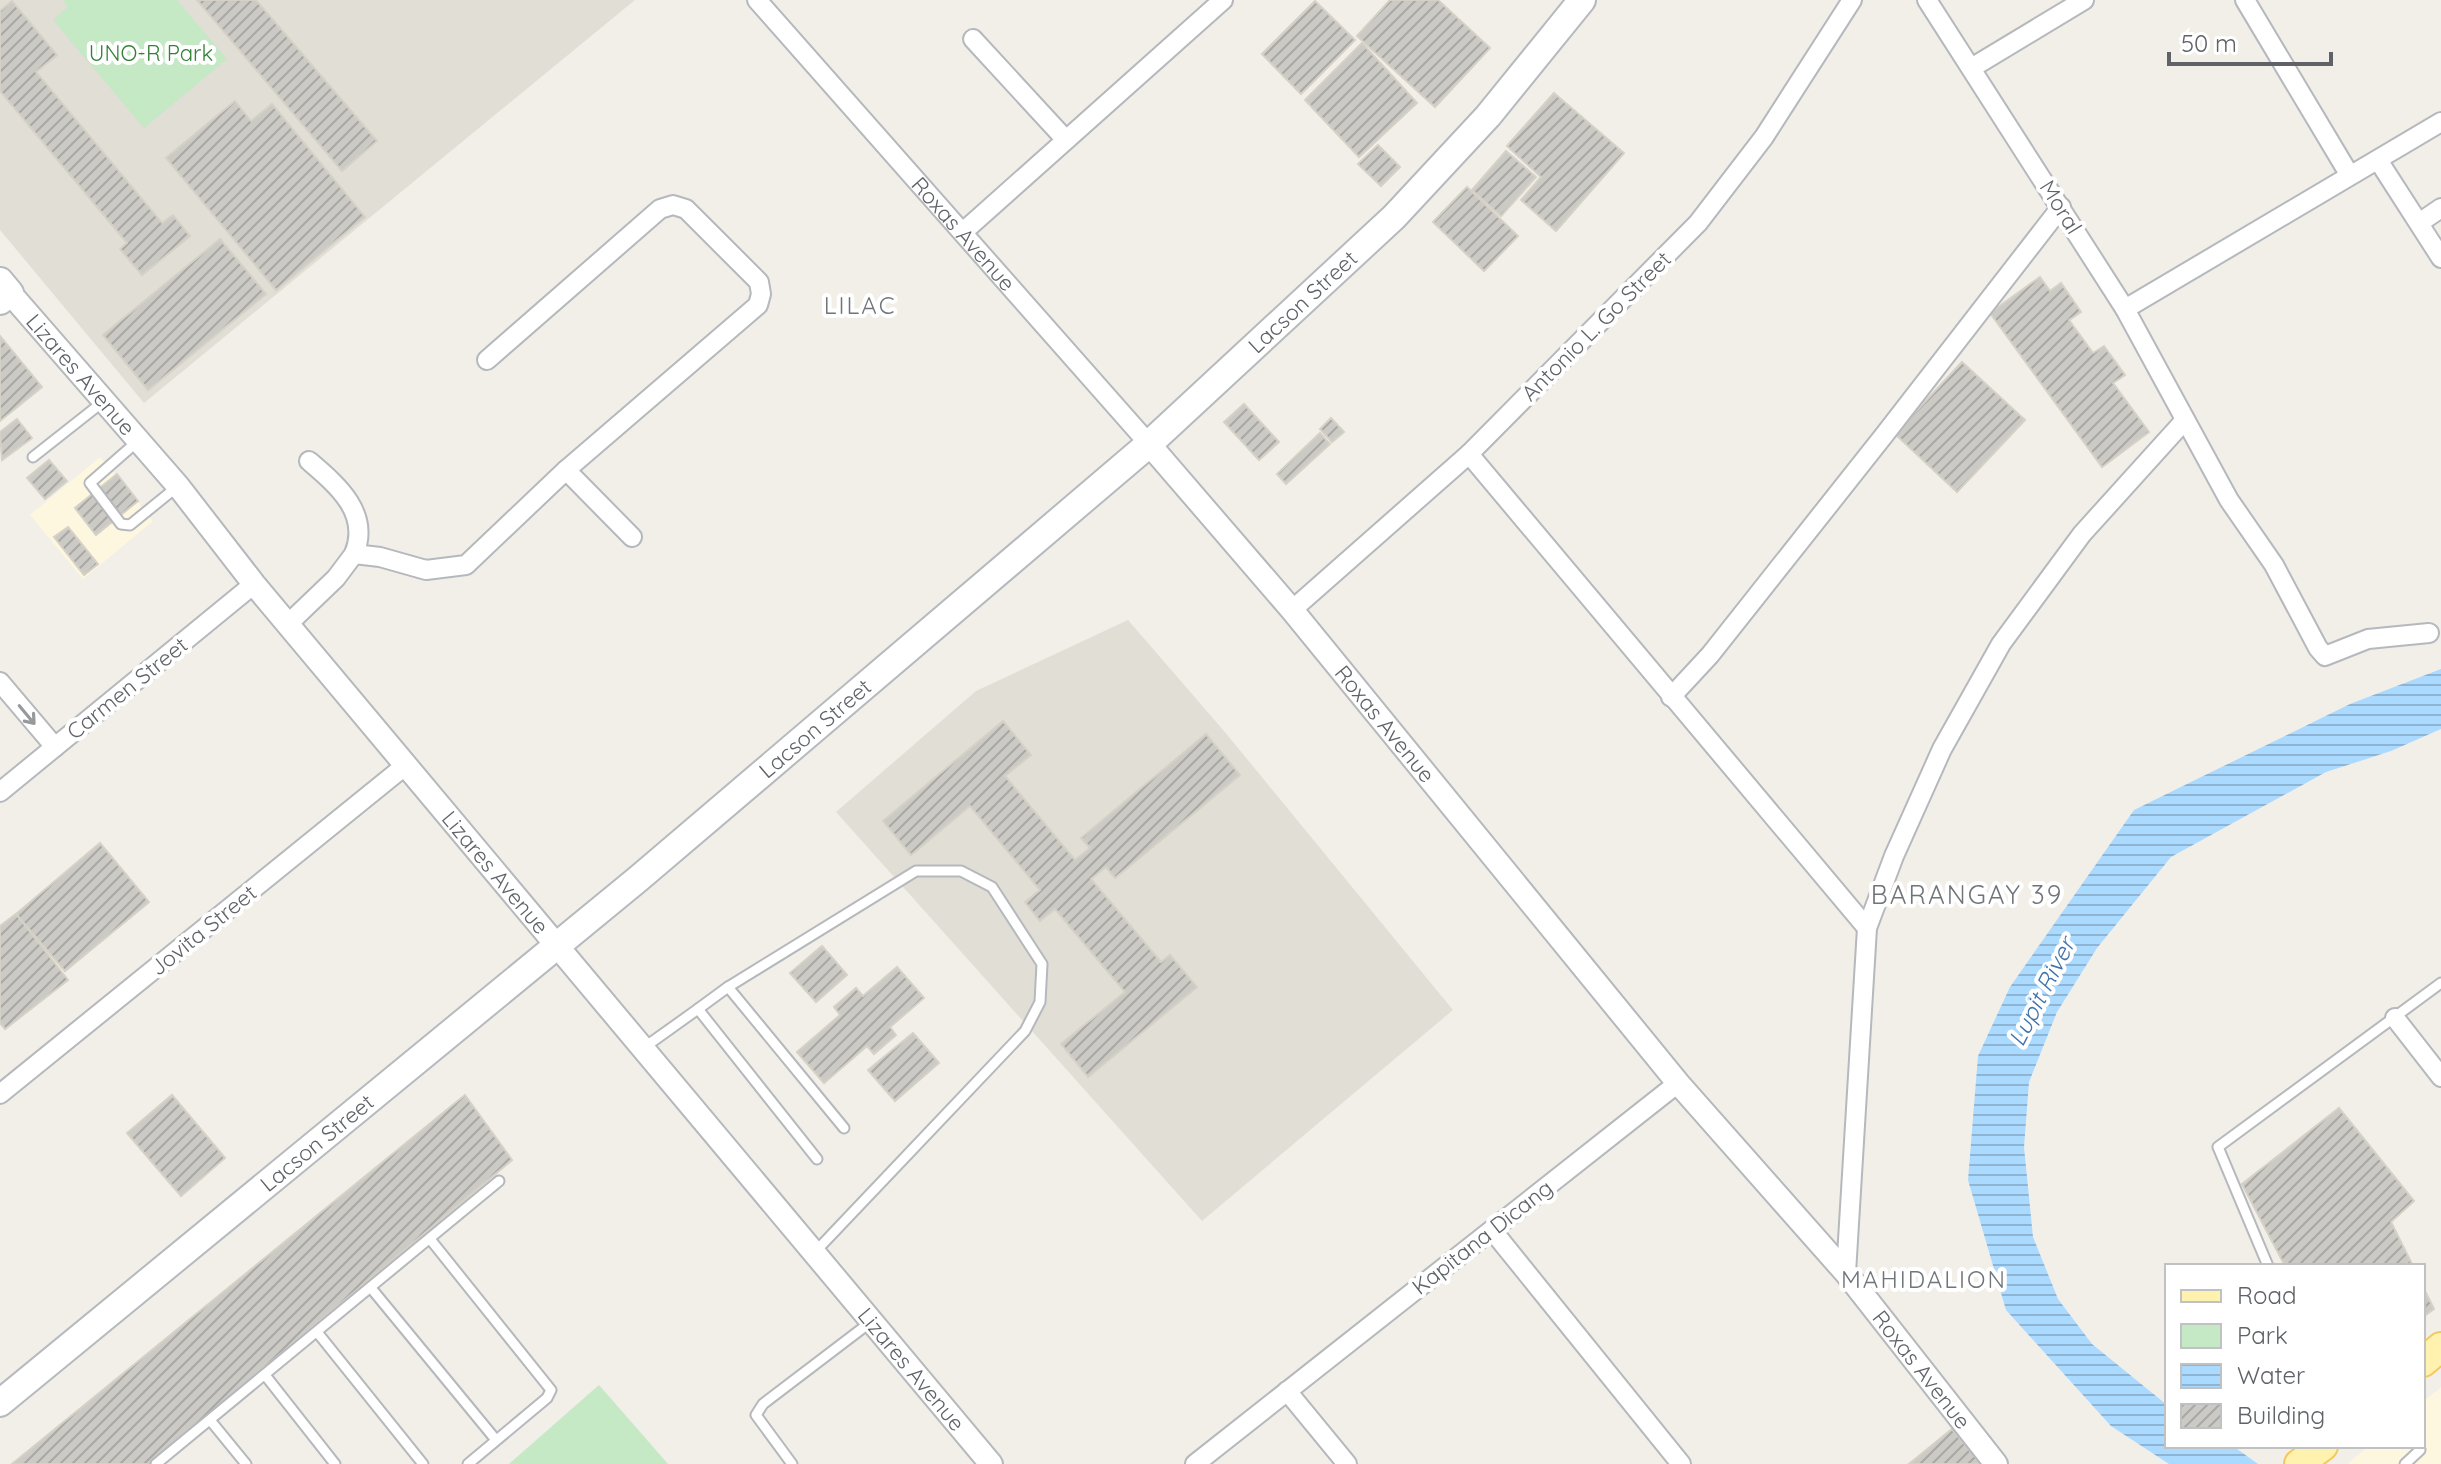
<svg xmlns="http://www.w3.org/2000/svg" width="2441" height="1464" font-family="Quicksand,sans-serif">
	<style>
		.commercial { fill: #fef7e0 }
		.education { fill: #e1ded6 }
		.green { fill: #c5e8c5 }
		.water { fill: url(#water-rules) }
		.building { fill: url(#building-hatch); stroke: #d6d1c6; stroke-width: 2 }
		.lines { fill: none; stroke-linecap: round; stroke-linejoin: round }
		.service-casing { stroke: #b5b8bc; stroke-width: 13 }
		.minor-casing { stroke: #b5b8bc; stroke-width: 22 }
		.tertiary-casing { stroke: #b5b8bc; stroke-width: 26 }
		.secondary-casing { stroke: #b6babf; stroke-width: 30 }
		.primary-casing { stroke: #f2c960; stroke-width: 32 }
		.service { stroke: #fff; stroke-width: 9 }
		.minor { stroke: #fff; stroke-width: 18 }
		.tertiary { stroke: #fff; stroke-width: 22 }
		.secondary { stroke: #fff; stroke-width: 26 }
		.primary { stroke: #fff2af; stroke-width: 28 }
		.oneway { stroke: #979a9d }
		.labels { text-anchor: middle; stroke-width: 8; stroke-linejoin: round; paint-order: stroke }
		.park-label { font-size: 22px; fill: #348238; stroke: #fff }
		.street-label { font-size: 22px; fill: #5f6368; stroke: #fff }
		.neighbourhood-label { font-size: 24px; letter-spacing: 2px; fill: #70757a; stroke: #fff }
		.water-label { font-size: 24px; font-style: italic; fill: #4174aa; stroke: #fff }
		.quarter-label { font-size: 26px; letter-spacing: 2px; fill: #70757a; stroke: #fff }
	</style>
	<defs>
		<pattern id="water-rules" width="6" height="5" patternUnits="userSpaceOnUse" patternTransform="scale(2)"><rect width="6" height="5" fill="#aadaff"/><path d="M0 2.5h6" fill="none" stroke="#8eb4d2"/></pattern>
		<pattern id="building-hatch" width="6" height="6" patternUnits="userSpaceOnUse" patternTransform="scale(2)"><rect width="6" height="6" fill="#cccac5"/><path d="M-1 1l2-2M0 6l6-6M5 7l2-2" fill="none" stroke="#a9a8a4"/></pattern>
	</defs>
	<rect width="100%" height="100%" fill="#f1efe8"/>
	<g class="commercial">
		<path d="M 100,457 L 153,521 L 83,579 L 30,515 Z"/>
		<path d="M 2441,1387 L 2441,1464 L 2347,1464 L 2369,1446 L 2423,1446 L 2423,1402 Z"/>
	</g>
	<g class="education">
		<path d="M 0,0 L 635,0 L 144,403 L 0,230 Z"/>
		<path d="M 1128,620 L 1224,731 L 1453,1010 L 1202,1221 L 836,812 L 976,691 Z"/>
	</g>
	<g class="green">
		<path d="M 63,0 L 177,0 L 227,59 L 144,128 L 53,20 L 68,7 Z"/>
		<path d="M 599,1385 L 668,1464 L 509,1464 Z"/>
	</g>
	<path class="water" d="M 2441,669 L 2441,729 L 2391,751 L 2326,772 L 2171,857 L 2097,948 L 2057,1012 L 2029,1082 L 2024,1147 L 2033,1237 L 2058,1299 L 2092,1344 L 2167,1405 L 2167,1446 L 2233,1446 L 2258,1464 L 2169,1464 L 2111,1426 L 2006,1310 L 1968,1180 L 1978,1056 L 2010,987 L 2134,810 L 2350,704 Z"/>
	<g class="building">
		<path d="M 197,0 L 256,0 L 377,141 L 342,171 Z"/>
		<path d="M 1390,0 L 1438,0 L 1490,48 L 1435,107 L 1357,36 Z"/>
		<path d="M 12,1 L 57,55 L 36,72 L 162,223 L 173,215 L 190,236 L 142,275 L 120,249 L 127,243 L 0,91 L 0,11 Z"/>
		<path d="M 1315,1 L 1355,40 L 1301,94 L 1262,54 Z"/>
		<path d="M 1362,43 L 1417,103 L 1359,157 L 1305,100 Z"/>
		<path d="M 1554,93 L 1624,153 L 1556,231 L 1521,200 L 1541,177 L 1507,146 Z"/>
		<path d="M 235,101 L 251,121 L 272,104 L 365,217 L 276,290 L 166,158 Z"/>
		<path d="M 1378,145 L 1400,167 L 1381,186 L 1358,164 Z"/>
		<path d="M 1506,151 L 1536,177 L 1501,216 L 1472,190 Z"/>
		<path d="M 1467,187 L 1518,236 L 1484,271 L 1433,222 Z"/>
		<path d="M 220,239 L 266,294 L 148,390 L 103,335 Z"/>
		<path d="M 2040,277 L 2050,291 L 2061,283 L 2081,312 L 2069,320 L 2093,353 L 2104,346 L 2125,375 L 2113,383 L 2149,432 L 2102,467 L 1990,313 Z"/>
		<path d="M 0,336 L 42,387 L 0,421 Z"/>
		<path d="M 1962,362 L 2025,420 L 1957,492 L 1895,434 Z"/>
		<path d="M 1244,404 L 1279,442 L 1259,460 L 1224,422 Z"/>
		<path d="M 1331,418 L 1344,432 L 1332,442 L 1320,429 Z"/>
		<path d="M 17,419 L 32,438 L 2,460 L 0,432 Z"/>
		<path d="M 1320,433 L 1330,444 L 1286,484 L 1277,474 Z"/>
		<path d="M 49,460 L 67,481 L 45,499 L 27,478 Z"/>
		<path d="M 117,474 L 138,501 L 96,535 L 75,508 Z"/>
		<path d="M 68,527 L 98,564 L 84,575 L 54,537 Z"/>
		<path d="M 1003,721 L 1031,755 L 1005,776 L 1075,860 L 1090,848 L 1081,838 L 1206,734 L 1240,775 L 1115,878 L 1106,867 L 1091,879 L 1161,962 L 1170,955 L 1197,987 L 1088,1077 L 1061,1044 L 1125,992 L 1055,909 L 1040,921 L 1025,902 L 1040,890 L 970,806 L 911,855 L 883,821 Z"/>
		<path d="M 100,843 L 149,902 L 65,971 L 16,914 Z"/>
		<path d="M 16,914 L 68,980 L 5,1029 L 0,1023 L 0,926 Z"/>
		<path d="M 822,946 L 847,975 L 816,1002 L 790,973 Z"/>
		<path d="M 897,967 L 924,998 L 890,1027 L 896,1035 L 874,1054 L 867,1046 L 824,1083 L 797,1052 L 840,1015 L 834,1007 L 856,988 L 863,996 Z"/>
		<path d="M 913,1033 L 939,1063 L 895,1101 L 868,1070 Z"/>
		<path d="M 172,1095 L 225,1158 L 181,1196 L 127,1133 Z"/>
		<path d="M 465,1095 L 512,1160 L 149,1464 L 12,1464 Z"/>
		<path d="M 2339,1108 L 2414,1201 L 2391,1222 L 2413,1266 L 2285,1266 L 2242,1184 Z"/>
		<path d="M 2423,1287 L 2434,1309 L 2423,1317 Z"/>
		<path d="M 1952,1429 L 1981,1464 L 1909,1464 Z"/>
	</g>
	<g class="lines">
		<g class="service-casing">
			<g id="service">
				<path d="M 139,440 L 90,483 L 121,524 L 130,525 L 178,486"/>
				<path d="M 33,457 L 104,401"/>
				<path d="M 728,987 L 916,871 L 961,871 L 992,887 L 1042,964 L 1040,1002 L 1025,1031 L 816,1251"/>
				<path d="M 698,1009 L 728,987 L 844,1128"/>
				<path d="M 642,1049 L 698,1009 L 817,1159"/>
				<path d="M 430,1239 L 551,1390 L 547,1398 L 468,1464"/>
				<path d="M 2268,1266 L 2218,1147 L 2441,983"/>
				<path d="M 371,1288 L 496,1440"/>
				<path d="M 317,1332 L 423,1464"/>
				<path d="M 265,1375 L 335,1464"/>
				<path d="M 210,1420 L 246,1464"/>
				<path d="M 156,1464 L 499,1181"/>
				<path d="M 792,1464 L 756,1415 L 763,1404 L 872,1321"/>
				<path d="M 2405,1464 L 2420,1450"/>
			</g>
		</g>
		<g class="minor-casing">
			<g id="minor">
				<path id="s1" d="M 757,0 L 1149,444"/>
				<path d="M 1927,0 L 2125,309 L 2229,500 L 2274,565 L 2318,648 L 2325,656 L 2368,639 L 2429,633"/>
				<path d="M 2245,0 L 2349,174"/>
				<path d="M 973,39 L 1066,140"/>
				<path d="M 1973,67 L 2084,0"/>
				<path d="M 2378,160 L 2441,258"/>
				<path d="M 2419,223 L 2441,208"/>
				<path d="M 963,232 L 1223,0"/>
				<path d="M 2125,309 L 2441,122"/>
				<path d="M 1469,454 L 1867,928"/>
				<path d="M 309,461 C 337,485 371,513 354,554"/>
				<path d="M 566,470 L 632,537"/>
				<path d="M 1292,610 L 1469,454 L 1698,223 L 1764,137 L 1852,0"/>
				<path d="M 288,624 L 336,578 L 354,554 L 380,557 L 426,570 L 466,565 L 566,470 L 758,305 L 761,294 L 759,282 L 686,209 L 673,205 L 660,209 L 487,360"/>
				<path d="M 0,682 L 55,747"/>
				<path d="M 1671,697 L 1710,655 L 1885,434 L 2061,207"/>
				<path d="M 0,792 L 254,584"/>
				<path d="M 2395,1018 L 2441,1077"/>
				<path d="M 0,1094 L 406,765"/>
				<path d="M 1492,1230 L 1681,1464"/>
				<path d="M 1846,1273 L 1867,928 L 1894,856 L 1942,749 L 2001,644 L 2082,534 L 2185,420"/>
				<path d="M 1287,1391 L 1347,1464"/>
				<path d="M 1195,1464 L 1678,1083"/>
			</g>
		</g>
		<g class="tertiary-casing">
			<g id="tertiary">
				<path id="s2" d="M 10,293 L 178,486 L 254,584 L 991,1464"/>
				<path id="s3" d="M 1149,444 L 1292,610 L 1678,1083 L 1846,1273 L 1996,1464"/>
			</g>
		</g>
		<g class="secondary-casing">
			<g id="secondary">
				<path d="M 0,281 L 10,293 L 0,301"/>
				<path id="s4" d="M 0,1403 L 638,879 L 1149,444 L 1394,217 L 1488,116 L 1582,0"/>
			</g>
		</g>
		<g class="primary-casing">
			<g id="primary">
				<path d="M 2423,1362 L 2441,1347"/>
				<path d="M 2299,1464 L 2323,1446"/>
			</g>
		</g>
		<use href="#service" class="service"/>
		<use href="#minor" class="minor"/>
		<use href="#tertiary" class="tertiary"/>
		<use href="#secondary" class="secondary"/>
		<use href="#primary" class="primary"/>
	</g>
	<defs><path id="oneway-shaft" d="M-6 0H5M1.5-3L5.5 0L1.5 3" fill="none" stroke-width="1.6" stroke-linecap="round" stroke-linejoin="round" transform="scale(2)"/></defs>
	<use class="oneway" href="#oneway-shaft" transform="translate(27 715) rotate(50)"/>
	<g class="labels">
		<g class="park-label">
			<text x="151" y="61">UNO-R Park</text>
		</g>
		<g class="street-label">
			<text transform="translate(2061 207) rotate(58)" y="8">Moral</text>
			<text dy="8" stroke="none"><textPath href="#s1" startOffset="312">Roxas Avenue</textPath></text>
			<text dy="8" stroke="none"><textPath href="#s4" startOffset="1706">Lacson Street</textPath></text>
			<text transform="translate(1596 326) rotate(-45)" y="8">Antonio L. Go Street</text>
			<text dy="8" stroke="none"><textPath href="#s2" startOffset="108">Lizares Avenue</textPath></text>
			<text transform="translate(127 688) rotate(-39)" y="8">Carmen Street</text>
			<text dy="8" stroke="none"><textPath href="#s3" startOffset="366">Roxas Avenue</textPath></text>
			<text dy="8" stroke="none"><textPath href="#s4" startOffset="1058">Lacson Street</textPath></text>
			<text dy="8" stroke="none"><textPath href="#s2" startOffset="756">Lizares Avenue</textPath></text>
			<text transform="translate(203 930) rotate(-39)" y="8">Jovita Street</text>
			<text dy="8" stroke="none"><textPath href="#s4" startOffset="410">Lacson Street</textPath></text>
			<text transform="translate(1482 1237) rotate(-38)" y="8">Kapitana Dicang</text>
			<text dy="8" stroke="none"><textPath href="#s2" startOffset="1404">Lizares Avenue</textPath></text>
			<text dy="8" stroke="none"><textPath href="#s3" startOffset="1206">Roxas Avenue</textPath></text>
		</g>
		<g class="neighbourhood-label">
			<text x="860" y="314">LILAC</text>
			<text x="1924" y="1288">MAHIDALION</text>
		</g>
		<g class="water-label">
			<text transform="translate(2042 992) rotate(-63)" y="8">Lupit River</text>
		</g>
		<g class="quarter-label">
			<text x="1967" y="904">BARANGAY 39</text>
		</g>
	</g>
	<rect x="2165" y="1264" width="260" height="184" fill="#ffffff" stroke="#bfc1c3" stroke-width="2"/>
	<rect x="2181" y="1290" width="40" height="12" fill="#fff2af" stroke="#bfc1c3" stroke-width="2"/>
	<text x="2237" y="1304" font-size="24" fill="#5f6368">Road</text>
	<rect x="2181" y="1324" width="40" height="24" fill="#c5e8c5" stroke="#bfc1c3" stroke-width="2"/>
	<text x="2237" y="1344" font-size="24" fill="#5f6368">Park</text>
	<rect x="2181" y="1364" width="40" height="24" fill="url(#water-rules)" stroke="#bfc1c3" stroke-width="2"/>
	<text x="2237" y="1384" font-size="24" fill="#5f6368">Water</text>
	<rect x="2181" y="1404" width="40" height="24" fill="url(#building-hatch)" stroke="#bfc1c3" stroke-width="2"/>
	<text x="2237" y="1424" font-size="24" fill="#5f6368">Building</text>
	<path d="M2169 52v12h162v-12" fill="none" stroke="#5f6368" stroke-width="4"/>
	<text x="2181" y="52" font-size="24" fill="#5f6368" stroke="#ffffff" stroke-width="6" paint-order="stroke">50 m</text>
</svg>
